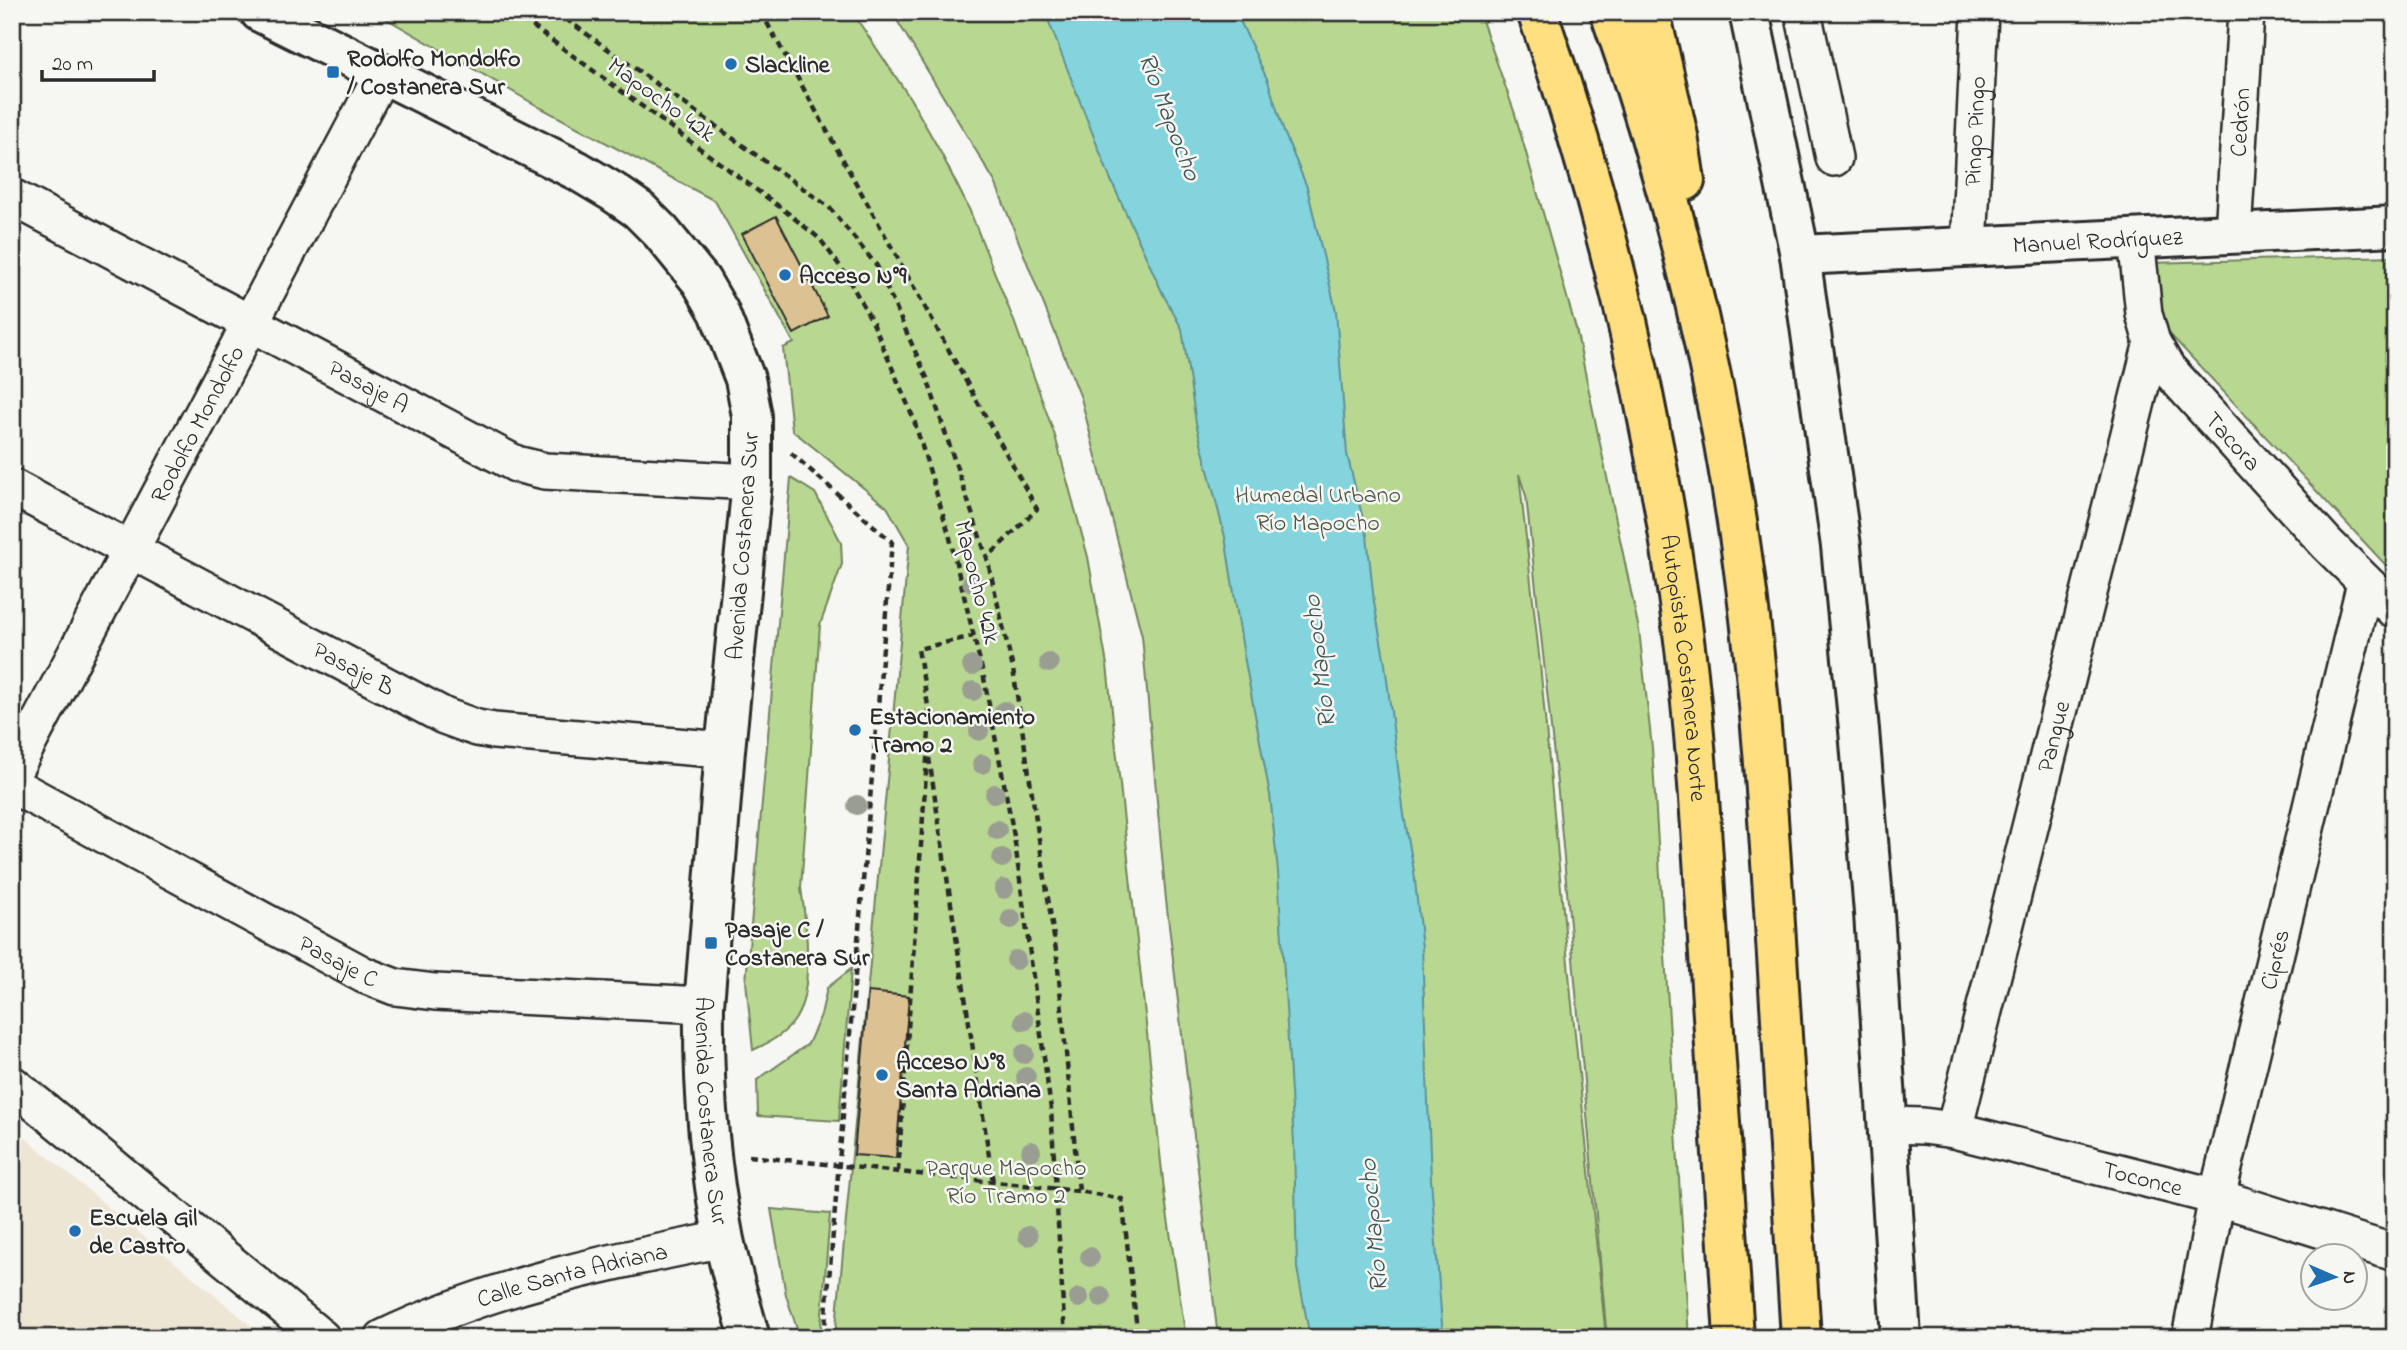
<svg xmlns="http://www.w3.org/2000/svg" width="2407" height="1350" font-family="'Indie Flower',sans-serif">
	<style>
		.built { fill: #eee6d5 }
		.green { fill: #b8d891; stroke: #72825e; stroke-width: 2 }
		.water { fill: #83d4dc; stroke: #609095; stroke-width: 2 }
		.building { fill: #dcc292; stroke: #2b2b2b; stroke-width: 2 }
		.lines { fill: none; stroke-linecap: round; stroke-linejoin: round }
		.minor-casing { stroke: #2b2b2b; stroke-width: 40 }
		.tertiary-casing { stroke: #2b2b2b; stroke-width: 44 }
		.secondary-casing { stroke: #2b2b2b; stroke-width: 44 }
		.motorway-casing { stroke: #2b2b2b; stroke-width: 44 }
		.path { stroke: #2b2b2b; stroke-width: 4.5; stroke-dasharray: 7 5; stroke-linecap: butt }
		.minor { stroke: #f6f6f2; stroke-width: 35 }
		.tertiary { stroke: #f6f6f2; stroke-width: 38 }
		.secondary { stroke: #f6f6f2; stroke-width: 38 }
		.motorway { stroke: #ffdf80; stroke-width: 38 }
		.tree { fill: #9a9e92 }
		.poi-dot { fill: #1f6fb2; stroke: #f6f6f2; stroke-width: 2.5 }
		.labels { text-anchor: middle; stroke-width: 5; stroke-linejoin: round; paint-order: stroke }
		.poi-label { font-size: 24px; font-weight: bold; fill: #2b2b2b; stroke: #f6f6f2; text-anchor: start }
		.street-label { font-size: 24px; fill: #2b2b2b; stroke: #f6f6f2 }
		.park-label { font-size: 24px; fill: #4e5644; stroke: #f6f6f2 }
		.water-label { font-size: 26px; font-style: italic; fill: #415557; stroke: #f6f6f2 }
	</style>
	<rect width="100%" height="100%" fill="#f6f6f2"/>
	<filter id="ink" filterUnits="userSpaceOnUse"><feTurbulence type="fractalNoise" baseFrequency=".0143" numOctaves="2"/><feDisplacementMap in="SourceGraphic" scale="14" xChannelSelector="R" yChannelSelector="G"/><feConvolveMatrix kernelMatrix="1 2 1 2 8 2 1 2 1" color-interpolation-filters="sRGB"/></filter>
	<g filter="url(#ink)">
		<path class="built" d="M 12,1127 L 266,1338 L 15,1338 L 12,1336 Z"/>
		<g class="green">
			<path d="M 375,12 L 852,12 L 910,98 L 941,153 L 969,209 L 1014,321 L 1055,436 L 1088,557 L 1107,665 L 1165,1199 L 1186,1338 L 835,1338 L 909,545 L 887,507 L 792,430 L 783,348 L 794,343 L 715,201 L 541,108 Z"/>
			<path d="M 892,12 L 1479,12 L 1515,114 L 1576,329 L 1639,630 L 1652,748 L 1689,1338 L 1607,1338 L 1559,802 L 1526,496 L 1519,474 L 1540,664 L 1571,995 L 1606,1338 L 1218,1338 L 1166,900 L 1142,636 L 1081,398 L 995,182 Z"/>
			<path d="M 2395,256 L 2395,575 L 2165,329 L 2151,263 Z"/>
			<path d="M 791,478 L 815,493 L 841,542 L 842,564 L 820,625 L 801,888 C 806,921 814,988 796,1018 C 787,1033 769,1043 753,1050 L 746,981 Z"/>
			<path d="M 851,969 L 839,1121 L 758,1116 L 757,1080 L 808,1044 L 821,1015 L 827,988 Z"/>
			<path d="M 771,1209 L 830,1214 L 820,1338 L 800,1338 L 786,1295 Z"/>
		</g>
		<path class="water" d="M 1045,12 L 1236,12 L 1268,81 L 1284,132 L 1307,187 L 1336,311 L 1347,454 L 1367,535 L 1374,602 L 1385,664 L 1404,815 L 1414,871 L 1422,948 L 1431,1179 L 1443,1338 L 1310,1338 L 1297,1268 L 1294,1144 L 1278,872 L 1270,795 L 1244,656 L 1225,537 L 1196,423 L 1182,329 L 1163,294 L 1110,178 Z"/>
		<g class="building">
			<path d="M 776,216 L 828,316 L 794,334 L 742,234 Z"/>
			<path d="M 868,992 L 909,996 L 896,1158 L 854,1155 Z"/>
		</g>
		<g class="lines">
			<g class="minor-casing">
				<g id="minor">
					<path d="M 1803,12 L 1834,158"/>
					<path id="s1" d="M 12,197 L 516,464 L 545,471 L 752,482"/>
					<path id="s2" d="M 2233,234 L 2246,12"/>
					<path id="s3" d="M 2136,238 L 2144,314 L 2152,342 L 2167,368 L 2327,544 L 2395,611"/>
					<path id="s4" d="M 1969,248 L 1980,12"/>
					<path id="s5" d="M 12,487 L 444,716 L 477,728 L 494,731 L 725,750"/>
					<path id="s6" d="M 12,774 L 382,74"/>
					<path id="s7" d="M 12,785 L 364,975 L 395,987 L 435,992 L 704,1005"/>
					<path d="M 12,1084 L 322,1338"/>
					<path id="s8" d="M 1887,1125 L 1923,1126 L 1954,1130 L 2217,1197 L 2395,1253"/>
					<path id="s9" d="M 1954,1130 L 2152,342"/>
					<path id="s10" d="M 383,1338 C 491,1286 607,1262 724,1239"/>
					<path id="s11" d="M 2190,1338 L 2217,1197 L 2365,583"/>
				</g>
			</g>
			<g class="tertiary-casing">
				<g id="tertiary">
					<path d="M 1749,12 L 1800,255 L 1841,546 L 1859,730 L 1874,913 L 1901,1338"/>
					<path id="s12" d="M 1800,255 L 2395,226"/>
				</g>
			</g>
			<g class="secondary-casing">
				<g id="secondary">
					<path id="s13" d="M 260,12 L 578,171 L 613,192 L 639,210 L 661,232 L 701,281 L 719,312 L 745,379 L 752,416 L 752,482 L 725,750 L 704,1005 C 703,1083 709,1164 724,1240 C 731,1273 741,1305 750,1338"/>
				</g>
			</g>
			<g class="motorway-casing">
				<g id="motorway">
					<path id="s14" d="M 1537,12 C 1604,201 1650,397 1678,596 C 1695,710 1701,825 1708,940 C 1717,1072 1726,1205 1734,1338"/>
					<path d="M 1610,12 C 1673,189 1716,371 1742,556 C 1760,684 1768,812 1776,940 C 1784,1072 1792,1205 1801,1338"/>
					<path d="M 1650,12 L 1678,136 L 1685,181"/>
				</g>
			</g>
			<g class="path">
				<path d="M 513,12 L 784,210 L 820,239 L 845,273 L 873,323 L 913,417 L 949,534 L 984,678 L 1014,836 L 1051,1109 L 1065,1338"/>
				<path d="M 556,12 L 829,207 L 877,266 L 927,378 L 987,558 L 1013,669 L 1057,957 L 1079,1191"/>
				<path d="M 761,12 L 1037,509 L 987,558"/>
				<path d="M 791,453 L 892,542 L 824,1338"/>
				<path d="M 929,758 L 993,1182"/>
				<path d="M 749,1156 L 1079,1191 L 1122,1199 L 1138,1338"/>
				<path d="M 898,1171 L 930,717 L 918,649 L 973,636"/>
			</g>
			<use href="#minor" class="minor"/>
			<use href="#tertiary" class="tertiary"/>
			<use href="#secondary" class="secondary"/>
			<use href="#motorway" class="motorway"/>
		</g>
		<g class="tree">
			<circle cx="972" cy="582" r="10"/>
			<circle cx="1049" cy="663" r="10"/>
			<circle cx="972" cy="666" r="10"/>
			<circle cx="973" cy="691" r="10"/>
			<circle cx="1004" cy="711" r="10"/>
			<circle cx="979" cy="731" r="10"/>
			<circle cx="982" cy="764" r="10"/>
			<circle cx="995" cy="794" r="10"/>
			<circle cx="857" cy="805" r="10"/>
			<circle cx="997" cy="830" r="10"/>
			<circle cx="1002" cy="858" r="10"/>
			<circle cx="1004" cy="889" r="10"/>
			<circle cx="1011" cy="919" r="10"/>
			<circle cx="1016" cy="960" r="10"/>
			<circle cx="1024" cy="1021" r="10"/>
			<circle cx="1024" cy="1054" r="10"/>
			<circle cx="1026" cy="1077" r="10"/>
			<circle cx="1031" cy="1151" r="10"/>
			<circle cx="1028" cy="1236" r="10"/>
			<circle cx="1090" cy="1257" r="10"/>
			<circle cx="1101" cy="1297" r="10"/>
			<circle cx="1079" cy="1298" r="10"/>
		</g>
	</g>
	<g class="poi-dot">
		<circle cx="731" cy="64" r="7"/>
		<rect x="326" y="65" width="14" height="14" rx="3.5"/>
		<circle cx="785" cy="275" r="7"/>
		<circle cx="855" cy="730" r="7"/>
		<rect x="704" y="936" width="14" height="14" rx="3.5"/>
		<circle cx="882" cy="1075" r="7"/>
		<circle cx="75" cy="1231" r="7"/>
	</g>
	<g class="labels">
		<g class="poi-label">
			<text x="347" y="66">Rodolfo Mondolfo<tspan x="347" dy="28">/ Costanera Sur</tspan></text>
			<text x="745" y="72">Slackline</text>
			<text x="799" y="283">Acceso N°9</text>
			<text x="869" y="724">Estacionamiento<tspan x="869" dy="28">Tramo 2</tspan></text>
			<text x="725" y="937">Pasaje C /<tspan x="725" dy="28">Costanera Sur</tspan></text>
			<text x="896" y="1069">Acceso N°8<tspan x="896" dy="28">Santa Adriana</tspan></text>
			<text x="89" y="1225">Escuela Gil<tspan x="89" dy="28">de Castro</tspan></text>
		</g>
		<g class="street-label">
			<text transform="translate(662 99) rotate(36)" y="8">Mapocho 42k</text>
			<text dy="8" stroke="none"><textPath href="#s2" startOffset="112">Cedrón</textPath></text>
			<text dy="8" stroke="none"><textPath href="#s4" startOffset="117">Pingo Pingo</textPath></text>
			<text dy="8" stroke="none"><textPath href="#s12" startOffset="298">Manuel Rodríguez</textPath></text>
			<text dy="8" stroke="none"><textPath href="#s1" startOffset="404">Pasaje A</textPath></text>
			<text dy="8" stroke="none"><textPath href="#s6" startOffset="396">Rodolfo Mondolfo</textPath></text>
			<text dy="8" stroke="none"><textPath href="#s3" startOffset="234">Tacora</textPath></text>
			<text transform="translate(742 546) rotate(-86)" y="8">Avenida Costanera Sur</text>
			<text transform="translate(978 582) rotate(76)" y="8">Mapocho 42k</text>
			<text dy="8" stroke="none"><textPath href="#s14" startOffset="674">Autopista Costanera Norte</textPath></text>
			<text dy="8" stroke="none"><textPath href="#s5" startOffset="387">Pasaje B</textPath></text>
			<text dy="8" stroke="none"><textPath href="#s9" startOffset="406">Pangue</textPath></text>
			<text dy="8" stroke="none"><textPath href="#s11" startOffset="388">Ciprés</textPath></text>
			<text dy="8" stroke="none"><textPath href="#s7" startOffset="371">Pasaje C</textPath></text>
			<text dy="8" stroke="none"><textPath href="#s13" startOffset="1365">Avenida Costanera Sur</textPath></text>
			<text dy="8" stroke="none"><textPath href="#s8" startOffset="262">Toconce</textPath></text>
			<text dy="8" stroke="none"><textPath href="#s10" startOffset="200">Calle Santa Adriana</textPath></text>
		</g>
		<g class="park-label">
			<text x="1318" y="502">Humedal Urbano<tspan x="1318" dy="28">Río Mapocho</tspan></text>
			<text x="1006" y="1175">Parque Mapocho<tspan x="1006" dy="28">Río Tramo 2</tspan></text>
		</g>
		<g class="water-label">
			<text transform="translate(1171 116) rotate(69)" y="9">Río Mapocho</text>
			<text transform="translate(1318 662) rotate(-97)" y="9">Río Mapocho</text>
			<text transform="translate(1372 1226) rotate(-95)" y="9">Río Mapocho</text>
		</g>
	</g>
	<rect width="2407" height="1350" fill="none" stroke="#f6f6f2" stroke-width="42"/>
	<rect x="21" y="21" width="2365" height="1308" fill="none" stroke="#2b2b2b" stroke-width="2.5" filter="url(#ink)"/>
	<g transform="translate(2334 1277) rotate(92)"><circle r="33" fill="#f6f6f2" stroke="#a5a5a2" stroke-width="2"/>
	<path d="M0-5L12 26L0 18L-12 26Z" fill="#1f6fb2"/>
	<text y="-10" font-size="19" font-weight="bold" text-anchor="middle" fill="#2b2b2b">N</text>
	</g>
	<path d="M42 70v10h112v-10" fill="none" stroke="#2b2b2b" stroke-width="3.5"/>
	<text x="52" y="70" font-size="21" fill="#2b2b2b" stroke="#f6f6f2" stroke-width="5" paint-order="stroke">20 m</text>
</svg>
